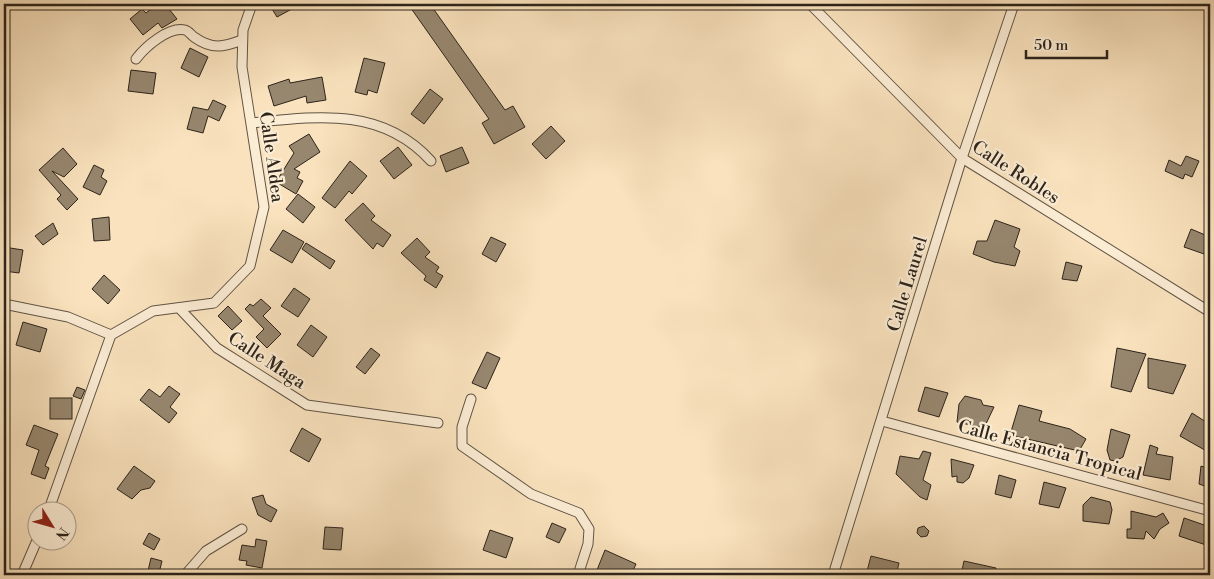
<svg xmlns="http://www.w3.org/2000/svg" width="1214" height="579" font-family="'Libre Bodoni',serif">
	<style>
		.building { fill: #97876f; stroke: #2d241b }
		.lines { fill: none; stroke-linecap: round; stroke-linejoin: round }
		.minor-casing { stroke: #605444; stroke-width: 11 }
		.minor { stroke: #fbecd4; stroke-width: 9 }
		.labels { text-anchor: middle; stroke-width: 4.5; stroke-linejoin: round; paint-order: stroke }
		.street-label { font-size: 18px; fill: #2d241b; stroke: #fbecd4 }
	</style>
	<rect width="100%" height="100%" fill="#f9e2bd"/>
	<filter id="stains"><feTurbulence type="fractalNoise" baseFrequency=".004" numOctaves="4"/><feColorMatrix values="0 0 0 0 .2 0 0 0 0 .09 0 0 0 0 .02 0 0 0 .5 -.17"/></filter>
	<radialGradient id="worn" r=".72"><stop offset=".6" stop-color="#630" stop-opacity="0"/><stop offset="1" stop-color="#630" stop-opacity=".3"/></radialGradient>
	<g class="building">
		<path d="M 158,4 L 165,4 L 177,19 L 162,28 L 158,23 L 143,35 L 130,19 L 142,9 L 146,13 Z"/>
		<path d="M 269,4 L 301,4 L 277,17 Z"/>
		<path d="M 408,4 L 430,4 L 505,110 L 513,106 L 525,127 L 494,144 L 482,123 L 489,119 Z"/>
		<path d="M 190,48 L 208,57 L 199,77 L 181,68 Z"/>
		<path d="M 364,58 L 385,63 L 377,93 L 368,90 L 367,95 L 355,92 Z"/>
		<path d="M 131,70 L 156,73 L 153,94 L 128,91 Z"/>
		<path d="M 322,77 L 326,100 L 307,103 L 306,96 L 274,106 L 268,86 L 289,79 L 290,83 Z"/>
		<path d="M 430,89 L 443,99 L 424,124 L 411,114 Z"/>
		<path d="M 213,100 L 226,106 L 219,121 L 208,116 L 203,133 L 187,129 L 193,107 L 208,110 Z"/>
		<path d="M 551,126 L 565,141 L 546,159 L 532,144 Z"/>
		<path d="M 309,134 L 320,152 L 294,169 L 300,172 L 297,178 L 303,181 L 296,194 L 276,182 L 294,153 L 289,146 Z"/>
		<path d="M 398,147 L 412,165 L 394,179 L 380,161 Z"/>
		<path d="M 462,147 L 469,163 L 446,172 L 440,156 Z"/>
		<path d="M 63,148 L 77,164 L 64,177 L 52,171 L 78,199 L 67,210 L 57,199 L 61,195 L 39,170 Z"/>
		<path d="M 1186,156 L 1199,161 L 1192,177 L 1185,174 L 1183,179 L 1165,171 L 1169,160 L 1181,166 Z"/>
		<path d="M 350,161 L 367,176 L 352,194 L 349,191 L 335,208 L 322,198 Z"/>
		<path d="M 94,165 L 104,170 L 101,177 L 107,181 L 100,195 L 83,187 Z"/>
		<path d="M 298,194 L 315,207 L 303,223 L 286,209 Z"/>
		<path d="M 363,203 L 375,216 L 371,220 L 391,235 L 383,247 L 377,243 L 373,249 L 345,220 Z"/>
		<path d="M 109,217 L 110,240 L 94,241 L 92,219 Z"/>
		<path d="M 995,220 L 1020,229 L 1014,247 L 1020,251 L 1015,266 L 994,262 L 973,254 L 977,241 L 987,241 Z"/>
		<path d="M 53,223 L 58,234 L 43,245 L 35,236 Z"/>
		<path d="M 1191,229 L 1210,237 L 1207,255 L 1184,247 Z"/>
		<path d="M 283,230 L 304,242 L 292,263 L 270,250 Z"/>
		<path d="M 491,237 L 506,244 L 496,262 L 482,254 Z"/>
		<path d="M 417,238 L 430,252 L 425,257 L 439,267 L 436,272 L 443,276 L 436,288 L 424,280 L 426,276 L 401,253 Z"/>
		<path d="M 306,243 L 335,261 L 330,269 L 302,249 Z"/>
		<path d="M 4,247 L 23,250 L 19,273 L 4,271 Z"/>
		<path d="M 1066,262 L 1082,266 L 1077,281 L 1062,279 Z"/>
		<path d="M 104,275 L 120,290 L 108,304 L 92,289 Z"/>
		<path d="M 294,288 L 310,299 L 298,317 L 281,306 Z"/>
		<path d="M 261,299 L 271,308 L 263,316 L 281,334 L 267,348 L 256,337 L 264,329 L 245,309 L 250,304 L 253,306 Z"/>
		<path d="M 228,306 L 242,321 L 232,330 L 218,316 Z"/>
		<path d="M 23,322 L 47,329 L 40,352 L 16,345 Z"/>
		<path d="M 311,325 L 327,337 L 313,357 L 297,345 Z"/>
		<path d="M 371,348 L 380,355 L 365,374 L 356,367 Z"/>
		<path d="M 1117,348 L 1146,354 L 1131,392 L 1111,387 Z"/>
		<path d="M 487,352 L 500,358 L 486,389 L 472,383 Z"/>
		<path d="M 1148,358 L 1186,365 L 1173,394 L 1148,388 Z"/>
		<path d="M 169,386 L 180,394 L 170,407 L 177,413 L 169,423 L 140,400 L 149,389 L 160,397 Z"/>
		<path d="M 77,387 L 85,390 L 81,399 L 73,396 Z"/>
		<path d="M 925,387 L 948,393 L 939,417 L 918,411 Z"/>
		<path d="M 965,396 L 981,400 L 983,405 L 994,407 L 984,428 L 957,422 L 959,404 Z"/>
		<rect x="50" y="398" width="22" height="21"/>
		<path d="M 1019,405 L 1042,411 L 1039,421 L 1070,429 L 1086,439 L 1079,451 L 1010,435 Z"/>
		<path d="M 1192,413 L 1206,422 L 1205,428 L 1210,432 L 1210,453 L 1180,436 Z"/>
		<path d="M 34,425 L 58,434 L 45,466 L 49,468 L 45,479 L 31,474 L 39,450 L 26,445 Z"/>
		<path d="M 302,428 L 321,439 L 309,462 L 290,451 Z"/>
		<path d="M 1111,429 L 1130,435 L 1123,457 L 1115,461 L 1110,460 L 1107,450 Z"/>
		<path d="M 1150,445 L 1158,448 L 1156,454 L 1173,457 L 1170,480 L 1143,475 Z"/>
		<path d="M 923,451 L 931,453 L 923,480 L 931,485 L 927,500 L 920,497 L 896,474 L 900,456 L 919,459 Z"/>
		<path d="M 951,459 L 974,465 L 969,478 L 963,483 L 957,482 L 957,476 L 952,477 Z"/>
		<path d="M 134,466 L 155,481 L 150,488 L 141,490 L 132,499 L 117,489 Z"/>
		<path d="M 1201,466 L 1210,469 L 1210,488 L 1199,484 Z"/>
		<path d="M 999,475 L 1016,480 L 1011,498 L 995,494 Z"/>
		<path d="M 1044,482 L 1066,488 L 1059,508 L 1039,504 Z"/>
		<path d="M 263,495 L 266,504 L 277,510 L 271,522 L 258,515 L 252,498 Z"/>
		<path d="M 1091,497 L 1110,502 L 1112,510 L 1109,524 L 1083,521 L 1083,505 Z"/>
		<path d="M 1131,511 L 1156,517 L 1163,513 L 1169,523 L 1160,529 L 1154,539 L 1146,531 L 1144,539 L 1127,538 L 1127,529 L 1131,529 Z"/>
		<path d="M 1184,518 L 1210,527 L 1206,545 L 1179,536 Z"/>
		<path d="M 552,523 L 566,529 L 559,543 L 546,537 Z"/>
		<path d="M 924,526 L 929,531 L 927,536 L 921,537 L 917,533 L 918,528 Z"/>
		<path d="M 325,527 L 343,528 L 341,550 L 323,549 Z"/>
		<path d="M 490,530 L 513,538 L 506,558 L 483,550 Z"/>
		<path d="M 149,533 L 160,539 L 154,550 L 143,544 Z"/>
		<path d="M 256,539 L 267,541 L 262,568 L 246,565 L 247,561 L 239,560 L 242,545 L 255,547 Z"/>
		<path d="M 605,550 L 636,564 L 631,575 L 595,575 Z"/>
		<path d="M 871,556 L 899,563 L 896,575 L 866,575 Z"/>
		<path d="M 151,558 L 162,561 L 159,573 L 148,571 Z"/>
		<path d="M 964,561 L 996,568 L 994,575 L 961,575 Z"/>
	</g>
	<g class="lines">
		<g class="minor-casing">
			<g id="minor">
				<path d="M 810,4 L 962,158 L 1210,312"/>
				<path d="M 136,59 C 145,47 169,26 185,30 C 189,31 191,35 194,37 C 212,50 224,47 242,40"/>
				<path d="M 252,123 C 318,116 382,107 431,161"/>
				<path d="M 4,304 L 68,317 L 111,335"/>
				<path d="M 179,308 L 217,348 L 307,405 L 438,423"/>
				<path d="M 471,399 L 462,427 L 462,446 L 531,494 L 579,513 L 589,529 L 588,544 L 578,575"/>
				<path d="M 882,421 L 1210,511"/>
				<path d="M 48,512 L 111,335 L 153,311 L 214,303 L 250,266 L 264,207 L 242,67 L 243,30 L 252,4"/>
				<path d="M 22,575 L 38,538"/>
				<path d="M 185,575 L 206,551 L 242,529"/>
				<path d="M 833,575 L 962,158 L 1014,4"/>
			</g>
		</g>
		<use href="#minor" class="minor"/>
	</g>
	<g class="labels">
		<g class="street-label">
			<text transform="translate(272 157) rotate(82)" y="6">Calle Aldea</text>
			<text transform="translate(1016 172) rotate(33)" y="6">Calle Robles</text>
			<text transform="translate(907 284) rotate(-73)" y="6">Calle Laurel</text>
			<text transform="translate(267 360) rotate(33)" y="6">Calle Maga</text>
			<text transform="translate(1050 450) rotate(15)" y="6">Calle Estancia Tropical</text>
		</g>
	</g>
	<rect width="1214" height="579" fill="none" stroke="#f9e2bd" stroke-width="20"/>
	<rect x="5" y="5" width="1204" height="569" fill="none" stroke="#2d241b" stroke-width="2.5"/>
	<rect x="10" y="10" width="1194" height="559" fill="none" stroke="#2d241b"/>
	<g transform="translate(52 526) rotate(127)"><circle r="24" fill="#fbecd4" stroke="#a99c8a"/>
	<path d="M0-4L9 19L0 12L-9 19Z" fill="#8f2418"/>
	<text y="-8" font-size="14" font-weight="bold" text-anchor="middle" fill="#2d241b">N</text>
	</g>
	<path d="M1026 50v8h81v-8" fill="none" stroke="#2d241b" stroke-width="2.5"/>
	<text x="1034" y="50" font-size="15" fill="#2d241b" stroke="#fbecd4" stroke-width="4" paint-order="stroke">50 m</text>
	<rect width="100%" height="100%" filter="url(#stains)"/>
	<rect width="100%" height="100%" fill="url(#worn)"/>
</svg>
